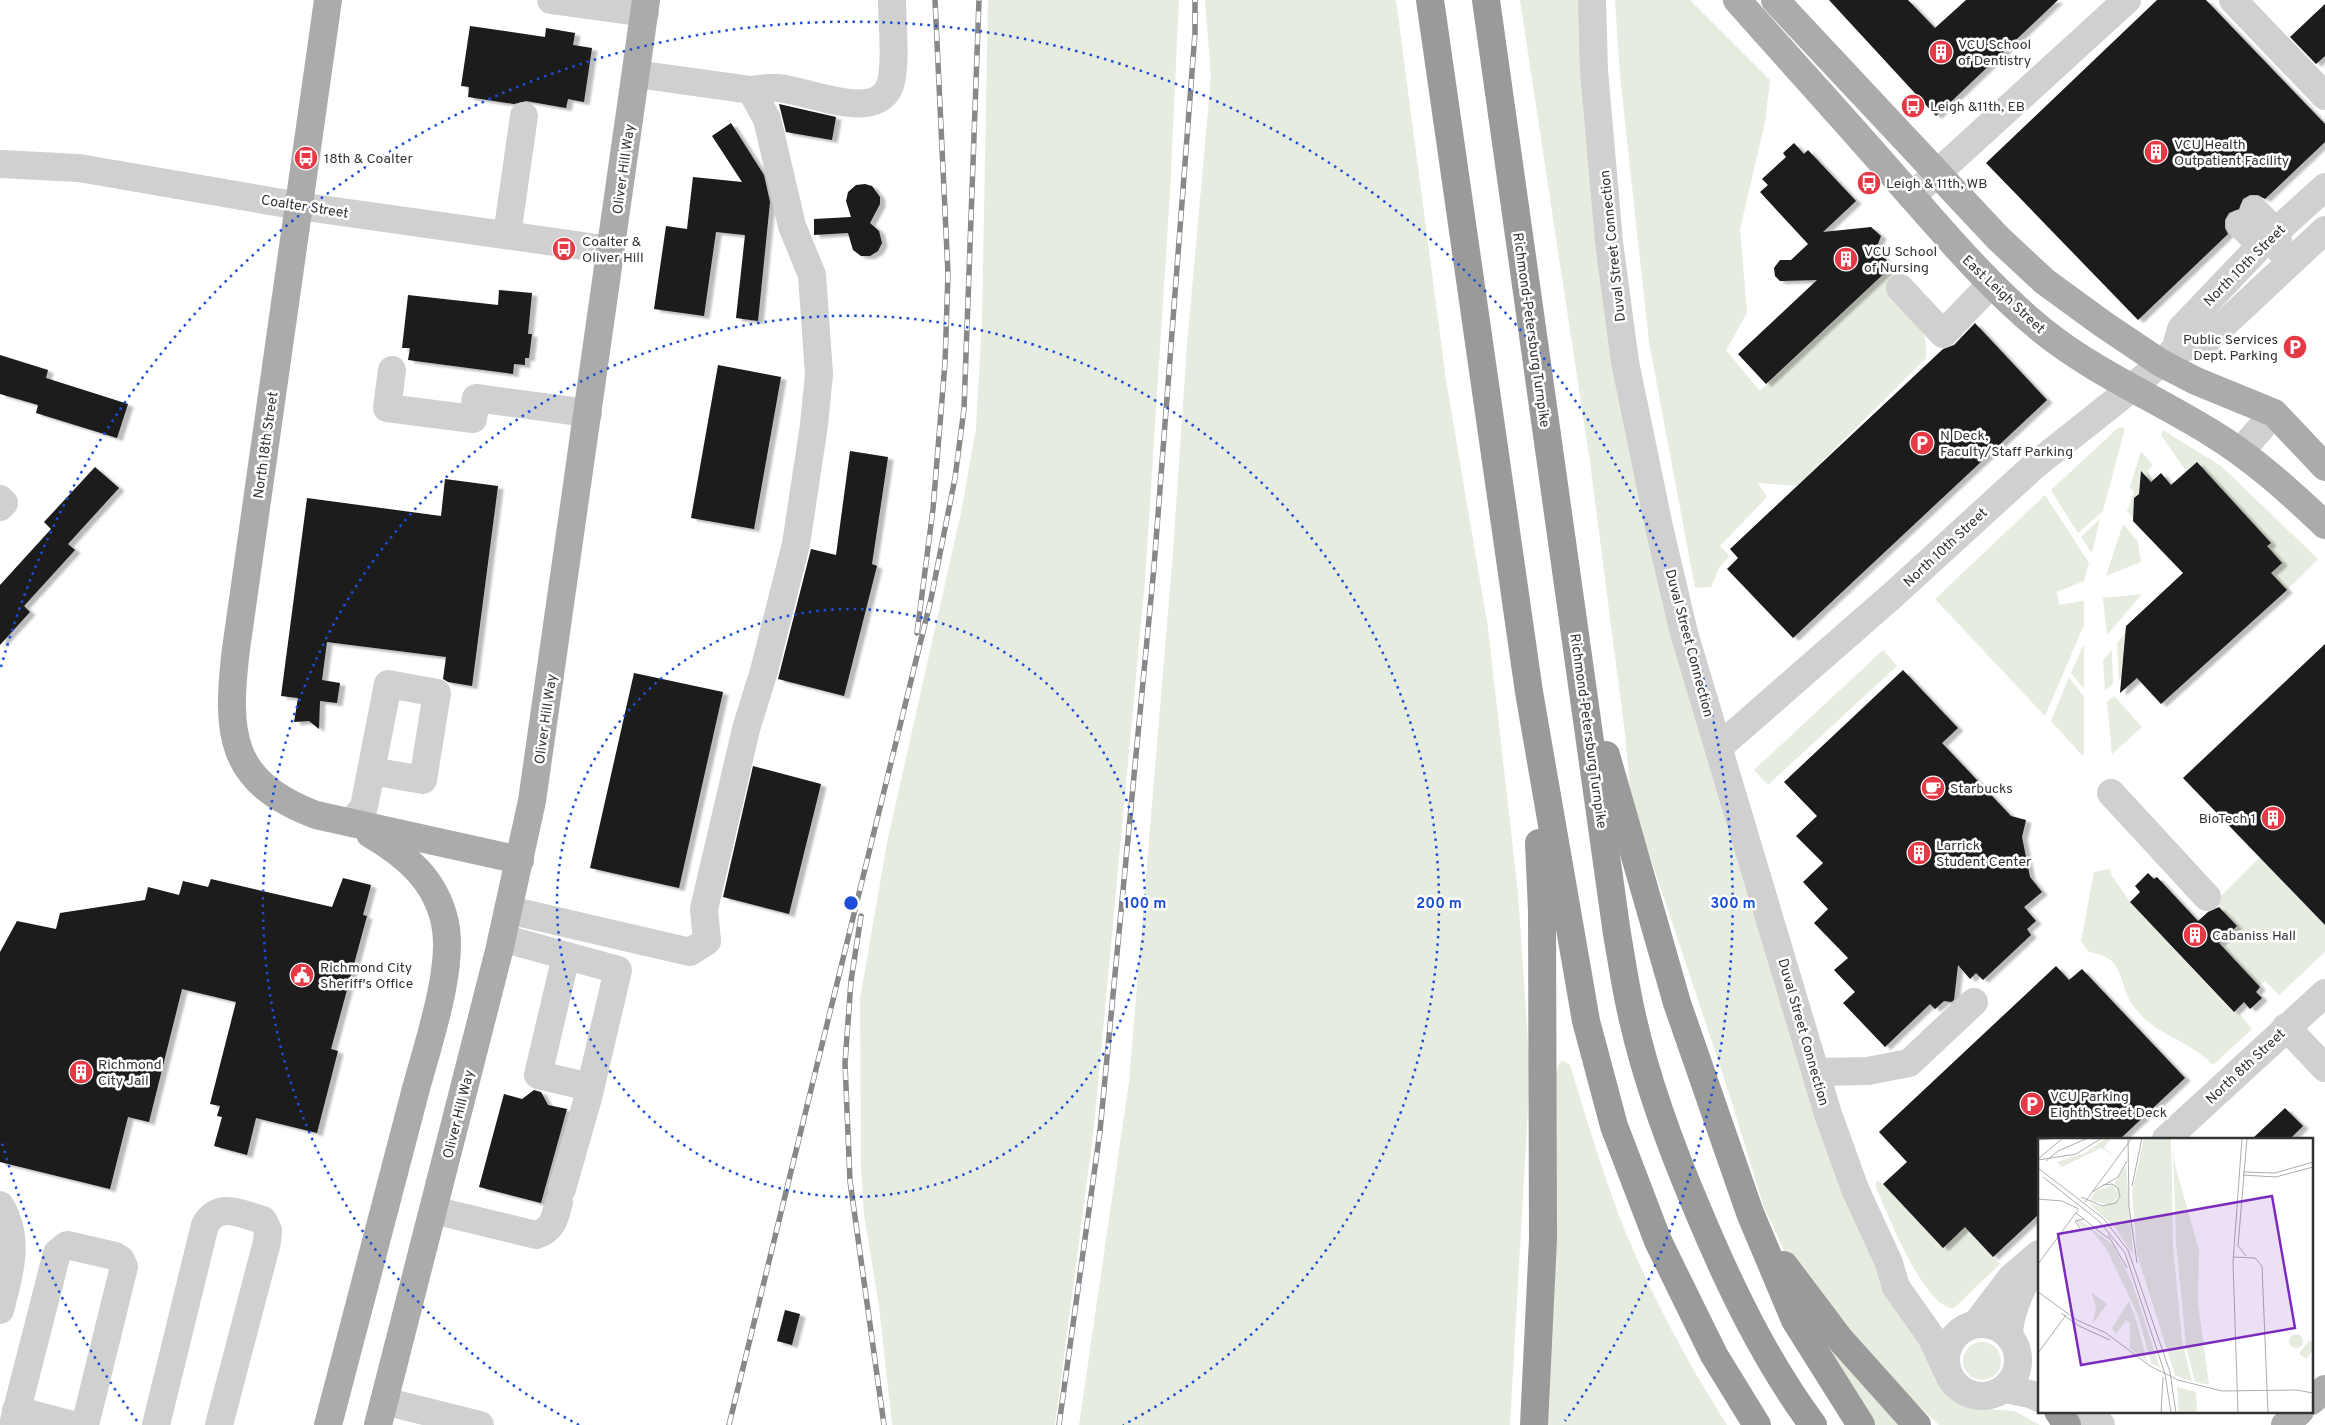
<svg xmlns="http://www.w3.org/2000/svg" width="2325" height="1425" font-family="Overpass,sans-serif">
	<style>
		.green { fill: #e6ecdf }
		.building { fill: #1a1a1a; filter: url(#shadow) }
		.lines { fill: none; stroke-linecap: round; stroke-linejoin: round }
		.minor { stroke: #d0d0d0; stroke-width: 28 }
		.major { stroke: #ababab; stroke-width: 28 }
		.highway { stroke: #9a9a9a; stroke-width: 28 }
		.rail-casing { stroke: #888; stroke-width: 5.5 }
		.rail { stroke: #fff; stroke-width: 4; stroke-dasharray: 11; stroke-linecap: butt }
		.ring { fill: none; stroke: #1d4ed8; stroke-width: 2.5; stroke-dasharray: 2.5 5 }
		.labels { text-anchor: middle; stroke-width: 5; stroke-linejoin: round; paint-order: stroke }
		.poi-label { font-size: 14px; fill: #333; stroke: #fff; text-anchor: start }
		.street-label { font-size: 14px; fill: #333; stroke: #fff }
		.inset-road { fill: none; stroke: #adadad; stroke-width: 1 }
		.view { fill: #7b2cbf; fill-opacity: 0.15; stroke: #7b2cbf; stroke-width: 2.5 }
		.inset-edge { fill: none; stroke: #333; stroke-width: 2.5 }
		.centre { fill: #1d4ed8; stroke: #fff; stroke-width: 2.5 }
		.ring-label { font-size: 15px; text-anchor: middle; font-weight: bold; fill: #1d4ed8; stroke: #fff; stroke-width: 5; stroke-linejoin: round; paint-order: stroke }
	</style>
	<defs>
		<filter id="shadow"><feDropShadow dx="5.5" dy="3" stdDeviation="1" flood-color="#0004"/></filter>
	</defs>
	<rect width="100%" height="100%" fill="#fff"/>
	<g class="green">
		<path d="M 988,0 L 1179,0 L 1170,192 L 1145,580 L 1094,1127 L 1055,1425 L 892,1425 L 879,1306 L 864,1214 L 861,1168 L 860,999 L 887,843 L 962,508 L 976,428 L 982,322 Z"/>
		<path d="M 1205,0 L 1396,0 L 1446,380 L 1488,628 L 1518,893 L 1530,1071 L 1510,1425 L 1079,1425 L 1129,1082 L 1173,552 L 1187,345 L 1211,77 Z"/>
		<path d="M 1520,0 L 1581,0 L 1625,427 L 1907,1319 L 1945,1390 L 1959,1404 L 1970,1408 L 2014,1411 L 2040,1425 L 1939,1425 L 1848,1337 L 1788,1258 L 1764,1208 L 1729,1093 L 1639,823 L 1630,788 L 1625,734 L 1590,462 Z"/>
		<path d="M 1615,0 L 1690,0 L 1770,80 L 1765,122 L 1740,229 L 1747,313 L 1726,350 L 1760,391 L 1892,266 C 1913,289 1927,327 1926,358 L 1797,486 L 1758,483 L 1767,497 L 1720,546 L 1730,556 L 1720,566 L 1711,587 L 1695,588 L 1649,342 L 1620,76 Z"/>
		<path d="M 2119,427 L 2125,428 L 2103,511 L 2078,533 L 2051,490 Z"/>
		<path d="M 2163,430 L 2221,466 L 2318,559 L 2287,590 L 2271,573 L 2282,563 L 2267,546 L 2271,542 L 2197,462 L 2186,471 L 2161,435 Z"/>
		<path d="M 2141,451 L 2153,465 L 2147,471 L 2154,479 L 2151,481 L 2141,472 L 2139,494 L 2134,498 L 2133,518 L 2127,511 L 2134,493 L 2130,487 Z"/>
		<path d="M 2045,495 L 2089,563 L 2084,581 L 2057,592 L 2059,605 L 2084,601 L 2084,625 L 2045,716 L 1935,599 Z"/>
		<path d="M 2100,519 L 2092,553 L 2081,537 Z"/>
		<path d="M 2123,524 L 2138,542 L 2141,562 L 2106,576 Z"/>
		<path d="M 2142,594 L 2107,635 L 2103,598 Z"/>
		<path d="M 2126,632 L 2122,678 L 2119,679 L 2117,643 Z"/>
		<path d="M 2083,646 L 2084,646 L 2084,689 L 2071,673 Z"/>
		<path d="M 1883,650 L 1897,666 L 1768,785 L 1754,770 Z"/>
		<path d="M 2112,650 L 2113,684 L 2105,690 L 2103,660 Z"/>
		<path d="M 2069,677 L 2084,697 L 2084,754 L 2082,755 L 2051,721 Z"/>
		<path d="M 2114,696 L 2142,727 L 2112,754 L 2107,702 Z"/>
		<path d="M 2260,857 L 2325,925 L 2325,952 L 2279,995 L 2265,981 L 2259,986 L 2219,943 L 2237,926 L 2215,902 Z"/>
		<path d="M 2110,869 L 2112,876 L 2130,902 L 2233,1012 L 2236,1009 L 2252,1029 L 2213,1065 C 2188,1039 2156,1036 2135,1008 C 2117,986 2128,957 2089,952 L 2081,941 L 2094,872 Z"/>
		<path d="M 1562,1060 L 1570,1065 C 1585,1114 1600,1164 1618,1213 C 1646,1286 1685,1359 1727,1425 L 1547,1425 L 1556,1073 L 1559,1064 Z"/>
		<path d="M 1877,1181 L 1881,1182 L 1943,1247 L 1965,1227 L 2000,1264 L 1954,1308 C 1925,1311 1885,1208 1875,1185 Z"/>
		<path d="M 1817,1326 L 1906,1425 L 1872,1425 L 1841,1380 Z"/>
		<circle cx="1982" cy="1361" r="19"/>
	</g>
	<g class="building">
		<path d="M 1829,0 L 1908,0 L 1935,28 L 1966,0 L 2058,0 L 1936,116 Z"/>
		<path d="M 2157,0 L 2206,0 L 2325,124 L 2325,142 L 2265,199 L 2258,195 L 2250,195 L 2243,199 L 2239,209 L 2229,213 L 2225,220 L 2225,228 L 2228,234 L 2138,320 L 1986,163 Z"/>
		<path d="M 2325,4 L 2325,56 L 2316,64 L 2290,37 Z"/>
		<path d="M 470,26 L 545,37 L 546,28 L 575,33 L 573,45 L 592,48 L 584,102 L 568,99 L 566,108 L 526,101 L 514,104 L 468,97 L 469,87 L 461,86 Z"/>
		<path d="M 779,104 L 836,117 L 832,140 L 786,132 Z"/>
		<path d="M 731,123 L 764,175 L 770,202 L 758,321 L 736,318 L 745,235 L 716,232 L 704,316 L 654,309 L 666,226 L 687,229 L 693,177 L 742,182 L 712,136 Z"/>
		<path d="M 1794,143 L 1804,154 L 1808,150 L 1856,201 L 1823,232 L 1871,227 L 1881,236 L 1876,249 L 1892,266 L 1766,384 L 1738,354 L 1817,280 L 1780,281 L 1775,276 L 1774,268 L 1780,260 L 1791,260 L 1808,244 L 1760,192 L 1768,185 L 1762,179 L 1786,157 L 1783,153 Z"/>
		<path d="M 865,184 L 872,186 L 880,197 L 880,204 L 870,223 L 879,231 L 882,243 L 878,251 L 870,256 L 861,256 L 853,250 L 848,233 L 814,235 L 814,219 L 851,217 L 846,201 L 848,192 L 856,185 Z"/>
		<path d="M 499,290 L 532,293 L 528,334 L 532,334 L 529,358 L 525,358 L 525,365 L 514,364 L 513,374 L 408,360 L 410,348 L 402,348 L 408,295 L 498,305 Z"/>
		<path d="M 1975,323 L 2047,400 L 1793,638 L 1727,569 L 1738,558 L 1730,549 L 1943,349 L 1954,345 Z"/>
		<path d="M 0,355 L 48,370 L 46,378 L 128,404 L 117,438 L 36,413 L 38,405 L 0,394 Z"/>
		<path d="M 718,365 L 781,377 L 754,529 L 691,518 Z"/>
		<path d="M 850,451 L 888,457 L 872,564 L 877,566 L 844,696 L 778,679 L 811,549 L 836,555 Z"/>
		<path d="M 2197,462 L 2271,543 L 2267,546 L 2282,563 L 2271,573 L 2287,590 L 2161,704 L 2137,678 L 2120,693 L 2126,626 L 2183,573 L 2133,521 L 2134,498 L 2139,494 L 2141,471 L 2151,482 L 2161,473 L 2171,485 Z"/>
		<path d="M 95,467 L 119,488 L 68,544 L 75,550 L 24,606 L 30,612 L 0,645 L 0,585 L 51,529 L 44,522 Z"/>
		<path d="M 445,479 L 498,486 L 472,686 L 448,682 L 443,679 L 446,657 L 327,642 L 322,680 L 340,683 L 337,703 L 320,701 L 319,729 L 309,721 L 294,722 L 298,698 L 281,696 L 307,498 L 441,516 Z"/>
		<path d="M 2325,644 L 2325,925 L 2183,778 Z"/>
		<path d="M 1903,670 L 1958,728 L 1942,743 L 2011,816 L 2026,820 L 2022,837 L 2030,877 L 2042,892 L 2024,907 L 2036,921 L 2027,929 L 2031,935 L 1983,980 L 1976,973 L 1970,979 L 1958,965 L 1954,1000 L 1951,1002 L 1944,1001 L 1935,1009 L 1930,1004 L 1885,1047 L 1843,1003 L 1855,992 L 1834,970 L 1848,958 L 1814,923 L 1828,909 L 1803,882 L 1823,863 L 1796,836 L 1817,816 L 1784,782 Z"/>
		<path d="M 634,673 L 723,692 L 679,888 L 590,868 Z"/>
		<path d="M 753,766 L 821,784 L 789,914 L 723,897 Z"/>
		<path d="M 2148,873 L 2154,879 L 2157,877 L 2198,921 L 2208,912 L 2219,907 L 2237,926 L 2219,943 L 2260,987 L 2256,992 L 2262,998 L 2250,1009 L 2244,1002 L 2234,1012 L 2130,902 L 2140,892 L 2135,886 Z"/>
		<path d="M 343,878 L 371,885 L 363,915 L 367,916 L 331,1049 L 338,1051 L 317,1133 L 256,1118 L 247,1155 L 214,1146 L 222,1117 L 217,1116 L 220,1106 L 210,1104 L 236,1002 L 182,989 L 149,1122 L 128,1117 L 110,1189 L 0,1162 L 0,952 L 17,921 L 56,929 L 60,913 L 145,900 L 148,887 L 179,895 L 183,881 L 208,887 L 211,879 L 332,907 Z"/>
		<path d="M 2056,966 L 2069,980 L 2082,969 L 2185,1078 L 2120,1139 L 2039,1139 L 2039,1214 L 1993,1257 L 1965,1227 L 1943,1248 L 1883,1184 L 1907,1162 L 1879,1132 Z"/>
		<path d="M 534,1090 L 541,1092 L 548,1105 L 567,1109 L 541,1203 L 479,1187 L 504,1094 L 522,1099 Z"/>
		<path d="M 2285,1108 L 2303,1126 L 2290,1139 L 2252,1139 Z"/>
		<path d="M 785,1310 L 800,1314 L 792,1345 L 777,1341 Z"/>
	</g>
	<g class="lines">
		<g class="minor">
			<path d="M 551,0 L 645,13"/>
			<path d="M 1592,0 L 1594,71 L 1609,242 L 1625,362 L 1659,527 L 1684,633 L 1828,1114 L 1855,1189 L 1889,1263 L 1896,1287 L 1932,1338 L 1946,1369"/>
			<path d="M 2233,0 L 2325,96"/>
			<path d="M 751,90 C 760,89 769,87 778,88 C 808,90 885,128 892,77 C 896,52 892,25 892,0"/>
			<path d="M 0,164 L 79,168 L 299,206 L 611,250"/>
			<path d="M 1912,196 L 2127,0"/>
			<path d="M 2254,210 L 2276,232 L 2280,250"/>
			<path d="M 2240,224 L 2261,245"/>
			<path d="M 507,235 L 524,116"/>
			<path d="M 1900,288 L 1943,334 L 1991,284"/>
			<path d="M 2175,350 L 2181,329 L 2261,245 L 2325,187"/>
			<path d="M 392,370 L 387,408 L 473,419 L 476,398 L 588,413"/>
			<path d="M 2240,452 L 2274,413"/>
			<path d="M 0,499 L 4,503 L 0,507"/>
			<path d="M 1719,747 L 1894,594 L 2035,465 L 2132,388 L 2175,350 L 2204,343 L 2325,230"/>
			<path d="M 2111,793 L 2207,897"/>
			<path d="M 351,823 L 364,807 L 388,684 L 437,693 L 423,780 L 371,771"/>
			<path d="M 509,910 L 690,952 L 707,941 L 704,909 L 746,729 L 764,671 L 796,544 L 814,425 L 819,374 L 812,275 L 792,226 L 767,119 L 751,90 L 636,74"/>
			<path d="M 502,938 L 618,970 L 588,1098 L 562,1189"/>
			<path d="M 566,956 L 538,1075 L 590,1087"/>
			<path d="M 2286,1027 L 2325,1068"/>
			<path d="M 1816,1072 L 1868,1071 L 1909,1063 L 1974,1002"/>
			<path d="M 2166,1139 L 2325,993"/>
			<path d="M 0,1205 C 21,1239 9,1275 0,1310"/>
			<path d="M 433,1210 L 536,1235 C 553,1230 555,1218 559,1202"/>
			<circle cx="1982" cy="1360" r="36"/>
			<path d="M 1976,1324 L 2011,1278 L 2039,1254"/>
			<path d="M 2009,1335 C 2010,1311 2020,1293 2030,1271"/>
			<path d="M 2005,1389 L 2030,1394 L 2039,1398"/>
			<path d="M 384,1401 L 480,1425"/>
			<path d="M 16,1410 L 73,1425"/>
			<path d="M 2087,1411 L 2101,1425"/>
			<path d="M 13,1425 L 57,1253 L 67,1245 L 115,1256 L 121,1260 L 124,1267 L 85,1425"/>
			<path d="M 156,1425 L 205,1225 C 219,1201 241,1214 263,1220 L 268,1230 L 267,1242 L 219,1425"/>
		</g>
		<g class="major">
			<path d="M 328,0 L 236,649 C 226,733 228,782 316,815 L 520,860"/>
			<path d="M 1737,0 C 1791,61 1846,121 1899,182 C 1945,234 1989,287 2043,331 C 2094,372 2155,398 2210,432 C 2253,458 2289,491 2325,525"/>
			<path d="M 1775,0 L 1998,238 L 2044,281 L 2103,324 L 2161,363 L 2196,381 L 2274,413 L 2325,467"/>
			<path d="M 2311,1401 L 2325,1389"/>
			<path d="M 328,1425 C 356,1317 385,1208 413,1100 C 425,1052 455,970 445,923 C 436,880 406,855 370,834"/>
			<path d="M 378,1425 L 499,951 L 532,801 L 646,0"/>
			<path d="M 2285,1425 L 2300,1411"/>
		</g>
		<g class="highway">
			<path d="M 1430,0 L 1529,692 L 1586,1021 L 1614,1126 L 1658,1241 L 1714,1355 L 1757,1425"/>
			<path d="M 1486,0 L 1617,934 C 1622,962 1626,991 1633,1020 C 1648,1086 1672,1150 1699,1213 C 1730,1287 1765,1360 1813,1425"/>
			<path d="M 1606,755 L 1677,1003 L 1750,1213 L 1795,1320 L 1861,1425"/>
			<path d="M 1784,1265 L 1839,1338 L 1917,1425"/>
			<path d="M 2058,1411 L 2067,1425"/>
			<path d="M 1534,1425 L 1543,1239 L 1542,911 L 1539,843"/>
		</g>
		<g class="rail-casing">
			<g id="rail">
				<path d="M 917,633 L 933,509 L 945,363 L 948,274 L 935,0"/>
				<path d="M 861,916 L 851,981 L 845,1063 L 850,1181 L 884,1425"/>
				<path d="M 729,1425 L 931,599 L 955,478 L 964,409 L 979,0"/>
				<path d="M 1059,1425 L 1100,1131 L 1154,567 L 1195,33 L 1195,0"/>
			</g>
		</g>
		<use href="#rail" class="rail"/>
	</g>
	<g class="ring">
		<circle cx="851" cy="903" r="294"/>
		<path d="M579 1425A588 588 0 1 1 1123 1425"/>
		<path d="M137 1421A882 882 0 0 1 1 1139M1 667A882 882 0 1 1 1565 1421"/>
	</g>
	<defs>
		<g id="building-disc" transform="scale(1.25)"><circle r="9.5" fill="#e63946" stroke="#fff"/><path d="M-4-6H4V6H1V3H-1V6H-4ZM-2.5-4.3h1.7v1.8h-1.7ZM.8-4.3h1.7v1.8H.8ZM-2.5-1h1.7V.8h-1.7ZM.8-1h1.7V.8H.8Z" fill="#fff"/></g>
		<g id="bus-disc" transform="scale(1.25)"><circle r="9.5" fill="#e63946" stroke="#fff"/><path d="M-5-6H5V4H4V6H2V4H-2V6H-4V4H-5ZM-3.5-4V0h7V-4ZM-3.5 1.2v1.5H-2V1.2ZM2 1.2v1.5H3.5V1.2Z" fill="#fff"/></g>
		<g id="parking-disc" transform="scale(1.25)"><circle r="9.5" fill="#e63946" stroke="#fff"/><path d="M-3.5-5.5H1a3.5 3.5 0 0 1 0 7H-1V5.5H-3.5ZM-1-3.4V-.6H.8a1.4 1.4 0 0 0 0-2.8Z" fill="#fff"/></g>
		<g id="cafe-disc" transform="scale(1.25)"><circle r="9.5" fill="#e63946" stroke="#fff"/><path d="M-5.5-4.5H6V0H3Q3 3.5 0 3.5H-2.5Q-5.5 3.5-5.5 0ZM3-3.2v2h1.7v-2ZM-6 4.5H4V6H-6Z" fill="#fff"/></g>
		<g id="civic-disc" transform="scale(1.25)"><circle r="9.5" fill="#e63946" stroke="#fff"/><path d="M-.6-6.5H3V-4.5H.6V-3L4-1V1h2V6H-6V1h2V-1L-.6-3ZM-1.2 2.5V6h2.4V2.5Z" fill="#fff"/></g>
	</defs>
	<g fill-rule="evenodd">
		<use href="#building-disc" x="1941" y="52"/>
		<use href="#bus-disc" x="1913" y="106"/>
		<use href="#building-disc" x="2156" y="152"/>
		<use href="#bus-disc" x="306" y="158"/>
		<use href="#bus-disc" x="1869" y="183"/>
		<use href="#bus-disc" x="564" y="249"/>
		<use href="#building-disc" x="1846" y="259"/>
		<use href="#parking-disc" x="2295" y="347"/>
		<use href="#parking-disc" x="1922" y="443"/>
		<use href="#cafe-disc" x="1933" y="788"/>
		<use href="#building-disc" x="2273" y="818"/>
		<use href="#building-disc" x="1919" y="853"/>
		<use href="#building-disc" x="2195" y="935"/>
		<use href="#civic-disc" x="302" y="975"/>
		<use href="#building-disc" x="81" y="1072"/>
		<use href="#parking-disc" x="2032" y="1104"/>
	</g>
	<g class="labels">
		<g class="poi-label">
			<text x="1958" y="49">VCU School<tspan x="1958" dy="16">of Dentistry</tspan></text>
			<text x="1930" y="111">Leigh &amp;11th, EB</text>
			<text x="2174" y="149">VCU Health<tspan x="2174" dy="16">Outpatient Facility</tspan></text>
			<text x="324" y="163">18th &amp; Coalter</text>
			<text x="1886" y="188">Leigh &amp; 11th, WB</text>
			<text x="582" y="246">Coalter &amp;<tspan x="582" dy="16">Oliver Hill</tspan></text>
			<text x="1864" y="256">VCU School<tspan x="1864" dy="16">of Nursing</tspan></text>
			<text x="2278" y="344" text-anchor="end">Public Services<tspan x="2278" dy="16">Dept. Parking</tspan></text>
			<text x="1940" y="440">N Deck,<tspan x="1940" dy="16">Faculty/Staff Parking</tspan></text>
			<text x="1950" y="793">Starbucks</text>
			<text x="2256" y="823" text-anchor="end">BioTech 1</text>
			<text x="1936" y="850">Larrick<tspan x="1936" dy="16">Student Center</tspan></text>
			<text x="2212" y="940">Cabaniss Hall</text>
			<text x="320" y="972">Richmond City<tspan x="320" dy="16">Sheriff's Office</tspan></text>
			<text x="98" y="1069">Richmond<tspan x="98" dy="16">City Jail</tspan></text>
			<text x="2050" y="1101">VCU Parking<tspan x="2050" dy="16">Eighth Street Deck</tspan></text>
		</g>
		<g class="street-label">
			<text transform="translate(623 169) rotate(-82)" y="5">Oliver Hill Way</text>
			<text transform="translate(305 206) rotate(9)" y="5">Coalter Street</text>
			<text transform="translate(1612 246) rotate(-96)" y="5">Duval Street Connection</text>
			<text transform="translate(2244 265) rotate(-45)" y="5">North 10th Street</text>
			<text transform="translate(2004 294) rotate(43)" y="5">East Leigh Street</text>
			<text transform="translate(1532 330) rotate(82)" y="5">Richmond-Petersburg Turnpike</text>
			<text transform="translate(265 445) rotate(-82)" y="5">North 18th Street</text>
			<text transform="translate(1945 547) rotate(-43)" y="5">North 10th Street</text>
			<text transform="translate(1690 643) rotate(75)" y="5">Duval Street Connection</text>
			<text transform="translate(545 719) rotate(-82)" y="5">Oliver Hill Way</text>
			<text transform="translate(1589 731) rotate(82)" y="5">Richmond-Petersburg Turnpike</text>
			<text transform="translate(1804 1032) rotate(74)" y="5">Duval Street Connection</text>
			<text transform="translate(2245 1066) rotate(-43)" y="5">North 8th Street</text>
			<text transform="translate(458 1114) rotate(-76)" y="5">Oliver Hill Way</text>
		</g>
	</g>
	<g transform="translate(2038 1138)">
		<rect width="275" height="275" fill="#fff"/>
		<path d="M 68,0 L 73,0 L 66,10 L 77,18 L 63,10 L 24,29 L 19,24 L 47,15 ZM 106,0 L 133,0 L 135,108 L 144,202 L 154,244 L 137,237 L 99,116 L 94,55 ZM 135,7 L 137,27 L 161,112 L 160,166 L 171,247 L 157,244 L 148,208 L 138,104 ZM 88,28 L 95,117 L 76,88 L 49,64 L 63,69 L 82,60 L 76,45 ZM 75,47 L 81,58 L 71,67 L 51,62 L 58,53 ZM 41,81 L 75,107 L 94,144 L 122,230 L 113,225 L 100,177 L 68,110 L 54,93 L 47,92 L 38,84 ZM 53,154 L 69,166 L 55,185 L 58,168 ZM 91,163 L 99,185 L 109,223 L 92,211 L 92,185 L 88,182 L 78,196 L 74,190 ZM251 203a7 7 0 1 1 14 0a7 7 0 1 1-14 0ZM 271,202 L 275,205 L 275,212 L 268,221 L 261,216 ZM 139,249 L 158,254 L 159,275 L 141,275 Z" fill="#e6ecdf"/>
		<path class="inset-road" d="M 90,0 L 91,68 L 99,125M 0,2 L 21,0M 0,21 L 25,0M 0,22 L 38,16 L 64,0M 8,23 L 20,13 L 50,0M 0,30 L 65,80 L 90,112 L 132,234 L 138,275M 205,34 L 237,35 L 275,24M 205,37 L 238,39 L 275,29M 5,39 L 61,83 L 87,115 L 127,236 L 133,275M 94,48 L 104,0M 54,54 L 80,39 L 89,23M 43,59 L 64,68 L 78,65 L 82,58 L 80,50 L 74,46 L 65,47M 0,61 L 24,63 L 41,71M 47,64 L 94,0M 38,75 L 71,101M 44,93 L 37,83 L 46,81M 70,97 L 89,130M 208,118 L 200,108 L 209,0M 195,119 L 217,120 L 224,128 L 230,275M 0,126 L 40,72M 0,154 L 39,182 L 68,195 L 112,228 L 140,242 L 184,253 L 259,252 L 275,255M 23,175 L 41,188 L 72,202M 0,215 L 28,177M 123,275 L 125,239M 200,275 L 195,124 L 204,0"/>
		<path class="view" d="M 234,58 L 257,190 L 43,227 L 20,96 Z"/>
		<rect width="275" height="275" class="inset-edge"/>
	</g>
	<circle cx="851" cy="903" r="8" class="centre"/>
	<g class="ring-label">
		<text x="1145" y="908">100 m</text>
		<text x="1439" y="908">200 m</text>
		<text x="1733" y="908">300 m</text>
	</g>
</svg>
